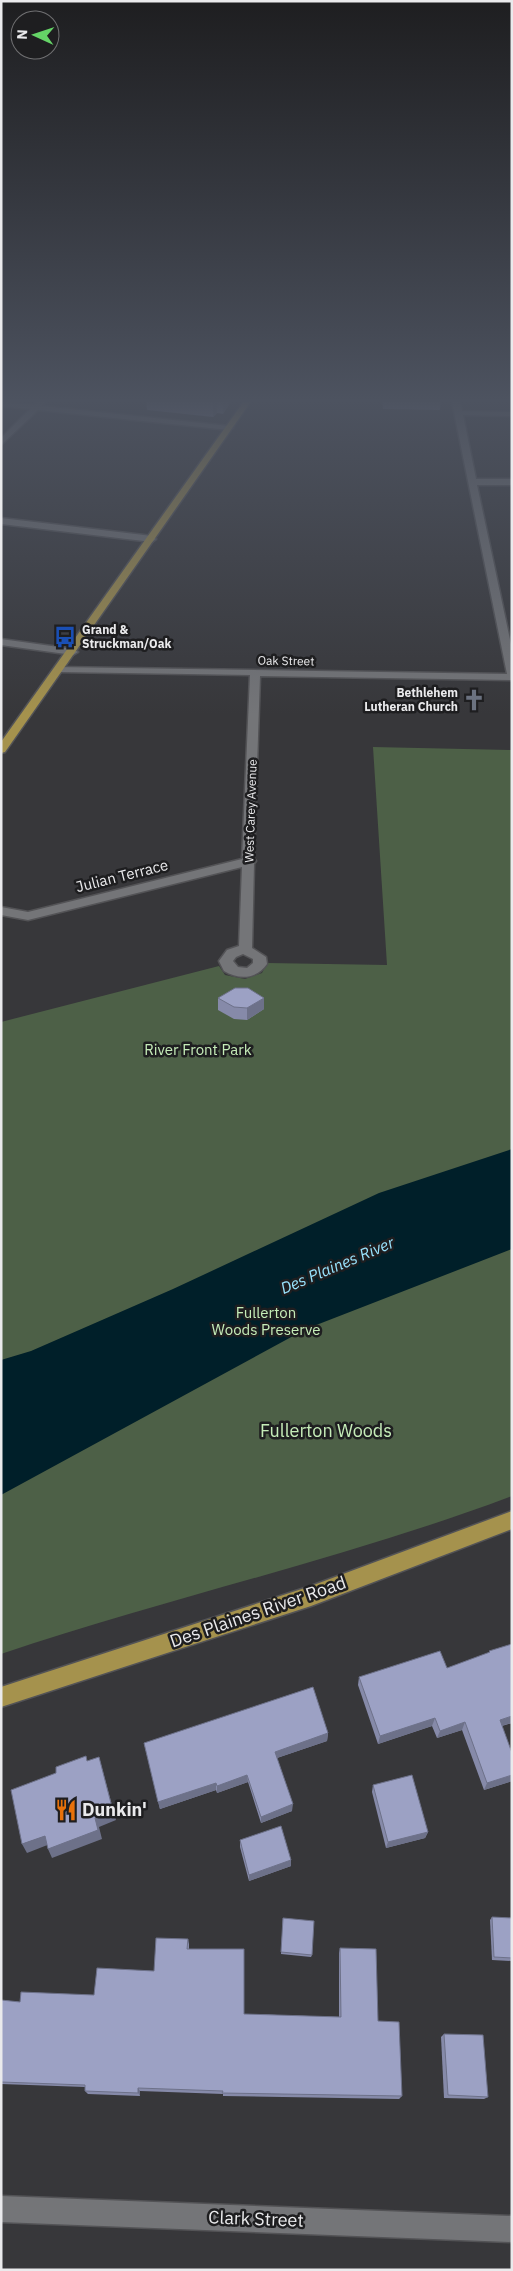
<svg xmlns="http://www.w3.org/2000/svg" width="513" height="2271" font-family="'IBM Plex Sans',sans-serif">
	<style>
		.green { fill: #4d6047 }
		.water { fill: #001f29 }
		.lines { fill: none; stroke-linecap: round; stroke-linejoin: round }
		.minor-casing { stroke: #535356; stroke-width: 3 }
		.major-casing { stroke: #535356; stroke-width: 3 }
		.minor { fill: #747578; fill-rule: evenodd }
		.major { fill: #a5924d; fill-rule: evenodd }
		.wall { fill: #868aa9 }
		.shaded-wall { fill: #6d7189 }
		.building { fill: #9ca1c4; stroke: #6d7189 }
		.labels { text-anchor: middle; stroke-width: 5; stroke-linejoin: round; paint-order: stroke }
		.far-poi-label { font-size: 12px; font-weight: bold; fill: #eaeaec; stroke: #1e1e20; text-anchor: start }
		.far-street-label { font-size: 12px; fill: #eaeaec; stroke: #1e1e20 }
		.street-label { font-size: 15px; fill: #eaeaec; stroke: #1e1e20 }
		.park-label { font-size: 15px; fill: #c5ecb8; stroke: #1e1e20 }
		.water-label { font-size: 16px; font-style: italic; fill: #99e3fd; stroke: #1e1e20 }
		.near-park-label { font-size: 18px; fill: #c5ecb8; stroke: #1e1e20 }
		.near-street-label { font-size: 18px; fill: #eaeaec; stroke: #1e1e20 }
		.near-poi-label { font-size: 18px; font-weight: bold; fill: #eaeaec; stroke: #1e1e20; text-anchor: start }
	</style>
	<rect width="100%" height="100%" fill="#37373a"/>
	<path class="green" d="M 373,747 L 512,750 L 512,1496 C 345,1559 170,1597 1,1654 L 1,1022 L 219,966 L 225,975 L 245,979 L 262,973 L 267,963 L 387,965 Z"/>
	<path class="water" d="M 512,1149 L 512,1249 L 306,1329 L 1,1495 L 1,1360 L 31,1351 L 173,1289 L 379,1193 Z"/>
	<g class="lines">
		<g class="minor-casing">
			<g id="minor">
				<path d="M 42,397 L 50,397 L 42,406 L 229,426 L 233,428 L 229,430 L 38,410 L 1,445 L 1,438 L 30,409 L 1,406 L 1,402 L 34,405 Z"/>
				<path d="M 451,397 L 459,397 L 462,411 L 512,412 L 512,416 L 463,415 L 476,479 L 512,479 L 512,485 L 477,485 L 512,649 L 512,680 L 260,676 L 254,858 L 256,861 L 254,864 L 252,948 L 266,957 L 267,964 C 257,979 239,980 224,971 L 219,961 L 227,950 L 239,946 L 242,867 L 28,920 L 1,915 L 1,907 L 28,912 L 242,859 L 250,675 L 60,672 L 56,671 L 56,667 L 507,674 ZM 243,954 L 253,959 L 253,963 L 247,968 L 238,967 L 233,961 L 236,957 Z"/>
				<path d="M 1,518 L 152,536 L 156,539 L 152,542 L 1,524 Z"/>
				<path d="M 1,639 L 73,649 L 78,652 L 73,655 L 1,645 Z"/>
				<path d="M 1,2196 L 512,2216 L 512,2242 L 1,2222 Z"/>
			</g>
		</g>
		<g class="major-casing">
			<g id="major">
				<path d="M 247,397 L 254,397 L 5,752 L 1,753 L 1,742 Z"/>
				<path d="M 512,1511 L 512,1529 L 311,1606 L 1,1707 L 1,1687 L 311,1586 Z"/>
			</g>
		</g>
		<use href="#minor" class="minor"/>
		<use href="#major" class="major"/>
	</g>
	<g class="wall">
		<path d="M 146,397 L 234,397 L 223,414 L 217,413 L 213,417 L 147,410 Z"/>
		<path d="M 338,397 L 441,397 L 440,410 L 383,409 L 382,401 L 338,401 Z"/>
		<path d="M 218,998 L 264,998 L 264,1009 L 247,1020 L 234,1019 L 218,1010 Z"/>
		<path d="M 489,1651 L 512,1723 L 502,1726 L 512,1753 L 512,1781 L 484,1790 L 462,1730 L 437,1738 L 432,1726 L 378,1744 L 358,1685 L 359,1677 L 447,1668 L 489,1653 Z"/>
		<path d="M 328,1733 L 327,1741 L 277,1758 L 292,1811 L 261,1823 L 248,1782 L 217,1793 L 216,1790 L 160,1809 L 144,1743 Z"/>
		<path d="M 373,1785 L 428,1832 L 425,1838 L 386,1848 L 372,1792 Z"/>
		<path d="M 240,1840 L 291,1860 L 291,1866 L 249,1881 L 240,1847 Z"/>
		<path d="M 492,1917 L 512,1918 L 512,1961 L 492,1960 L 490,1920 Z"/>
		<path d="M 283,1918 L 312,1955 L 311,1957 L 281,1954 Z"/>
		<path d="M 188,1939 L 189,1944 L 189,1949 L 244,2014 L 339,2017 L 339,1953 L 340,1948 L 378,2021 L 402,2096 L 399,2099 L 223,2096 L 223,2094 L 140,2091 L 140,2096 L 88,2094 L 85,2091 L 85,2087 L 1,2084 L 1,2000 L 20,2002 L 94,1995 L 154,1971 Z"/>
		<path d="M 444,2034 L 488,2097 L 484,2099 L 444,2098 L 441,2037 Z"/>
	</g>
	<g class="shaded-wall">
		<path d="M 213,397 L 216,397 L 217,413 L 213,417 Z"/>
		<path d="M 222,397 L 234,397 L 223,414 Z"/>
		<path d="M 264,998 L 264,1009 L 247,1020 L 247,1008 Z"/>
		<path d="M 512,1716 L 512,1723 L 496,1727 L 500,1720 Z"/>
		<path d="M 435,1718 L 432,1726 L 378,1744 L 380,1736 Z"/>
		<path d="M 465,1722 L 462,1730 L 437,1738 L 440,1731 Z"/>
		<path d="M 328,1733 L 327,1741 L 274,1759 L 275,1752 Z"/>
		<path d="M 99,1757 L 116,1820 L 99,1827 L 102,1839 L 52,1858 L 48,1849 Z"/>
		<path d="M 247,1775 L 248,1782 L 217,1793 L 217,1786 Z"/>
		<path d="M 512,1775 L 512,1781 L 484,1790 L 487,1783 Z"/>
		<path d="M 216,1783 L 216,1790 L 160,1809 L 158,1802 Z"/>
		<path d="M 293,1804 L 292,1811 L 261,1823 L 261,1817 Z"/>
		<path d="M 428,1832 L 425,1838 L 386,1848 L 388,1842 Z"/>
		<path d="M 45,1836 L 50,1844 L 27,1853 L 22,1844 Z"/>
		<path d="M 291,1860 L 291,1866 L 249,1881 L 249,1875 Z"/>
		<path d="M 138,2088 L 140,2091 L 140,2096 L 138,2093 Z"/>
	</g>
	<g class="building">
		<path d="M 235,988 L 248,988 L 264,998 L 247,1008 L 234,1007 L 218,998 Z"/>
		<path d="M 512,1644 L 512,1716 L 500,1720 L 512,1753 L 512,1775 L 487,1783 L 465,1722 L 440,1731 L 435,1718 L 380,1736 L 359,1677 L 440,1651 L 447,1668 L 490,1652 L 489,1651 Z"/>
		<path d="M 313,1687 L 328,1733 L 275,1752 L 293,1804 L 261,1817 L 247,1775 L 217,1786 L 216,1783 L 158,1802 L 144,1743 Z"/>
		<path d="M 86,1756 L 87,1761 L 99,1757 L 113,1811 L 95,1818 L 98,1830 L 48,1849 L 45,1836 L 22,1844 L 11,1790 L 56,1773 L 56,1767 Z"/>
		<path d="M 412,1775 L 428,1832 L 388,1842 L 373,1785 Z"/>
		<path d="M 281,1826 L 291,1860 L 249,1875 L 240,1840 Z"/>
		<path d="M 492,1917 L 512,1918 L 512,1958 L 494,1957 Z"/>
		<path d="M 283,1918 L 314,1921 L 312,1955 L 281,1952 Z"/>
		<path d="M 156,1938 L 188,1939 L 187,1949 L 244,1949 L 244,2014 L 341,2017 L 340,1948 L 376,1949 L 378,2021 L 399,2022 L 402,2096 L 222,2093 L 223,2091 L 138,2088 L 138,2093 L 85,2091 L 85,2085 L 1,2082 L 1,2000 L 20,2002 L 21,1992 L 94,1995 L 97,1968 L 154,1971 Z"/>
		<path d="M 444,2034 L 483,2035 L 488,2097 L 448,2095 Z"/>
	</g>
	<linearGradient id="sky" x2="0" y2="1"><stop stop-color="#1e1e20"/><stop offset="0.56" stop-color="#4d5360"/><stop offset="1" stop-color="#4d5360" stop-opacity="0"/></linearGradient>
	<rect width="513" height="715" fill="url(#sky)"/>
	<defs>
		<g id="bus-bare" transform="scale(1.725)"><path d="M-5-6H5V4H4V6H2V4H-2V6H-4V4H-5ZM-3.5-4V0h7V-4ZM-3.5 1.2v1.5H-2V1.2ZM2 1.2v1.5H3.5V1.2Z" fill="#1a4fb4" stroke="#1e1e20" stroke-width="2.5" paint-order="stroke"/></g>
		<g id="church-bare" transform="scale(1.725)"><path d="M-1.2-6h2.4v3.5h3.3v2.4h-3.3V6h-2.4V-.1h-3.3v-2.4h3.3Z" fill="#6b7280" stroke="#1e1e20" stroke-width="2.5" paint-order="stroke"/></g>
		<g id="restaurant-bare" transform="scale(1.725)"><path d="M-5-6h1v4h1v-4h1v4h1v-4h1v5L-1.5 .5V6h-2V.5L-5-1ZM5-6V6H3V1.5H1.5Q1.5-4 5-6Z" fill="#e8710a" stroke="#1e1e20" stroke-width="2.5" paint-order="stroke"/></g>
	</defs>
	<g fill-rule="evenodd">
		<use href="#bus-bare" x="65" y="637"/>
		<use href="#church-bare" x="474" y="700"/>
		<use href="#restaurant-bare" x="66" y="1810"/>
	</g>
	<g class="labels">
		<g class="far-poi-label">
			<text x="82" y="634">Grand &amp;<tspan x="82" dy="14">Struckman/Oak</tspan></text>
			<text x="458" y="697" text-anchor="end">Bethlehem<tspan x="458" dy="14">Lutheran Church</tspan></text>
		</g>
		<g class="far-street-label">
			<text transform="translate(286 661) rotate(1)" y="4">Oak Street</text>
			<text transform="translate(251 811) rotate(-88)" y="4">West Carey Avenue</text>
		</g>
		<g class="street-label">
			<text transform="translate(122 876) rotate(-14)" y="5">Julian Terrace</text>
		</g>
		<g class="park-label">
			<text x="198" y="1055">River Front Park</text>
			<text x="266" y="1318">Fullerton<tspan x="266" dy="17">Woods Preserve</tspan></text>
		</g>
		<g class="water-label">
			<text transform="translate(337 1265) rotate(-23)" y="6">Des Plaines River</text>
		</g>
		<g class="near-park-label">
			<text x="326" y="1437">Fullerton Woods</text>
		</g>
		<g class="near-street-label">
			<text transform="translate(258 1612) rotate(-19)" y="6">Des Plaines River Road</text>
			<text transform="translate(256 2219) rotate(2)" y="6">Clark Street</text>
		</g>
		<g class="near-poi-label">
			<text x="82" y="1816">Dunkin'</text>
		</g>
	</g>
	<rect width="513" height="2271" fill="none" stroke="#eaeaec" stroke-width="5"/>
	<g transform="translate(35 35) rotate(273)"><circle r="24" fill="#1e1e20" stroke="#707072"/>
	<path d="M0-4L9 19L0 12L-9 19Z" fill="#65d467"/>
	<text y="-8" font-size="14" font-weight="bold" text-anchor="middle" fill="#eaeaec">N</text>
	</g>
</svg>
